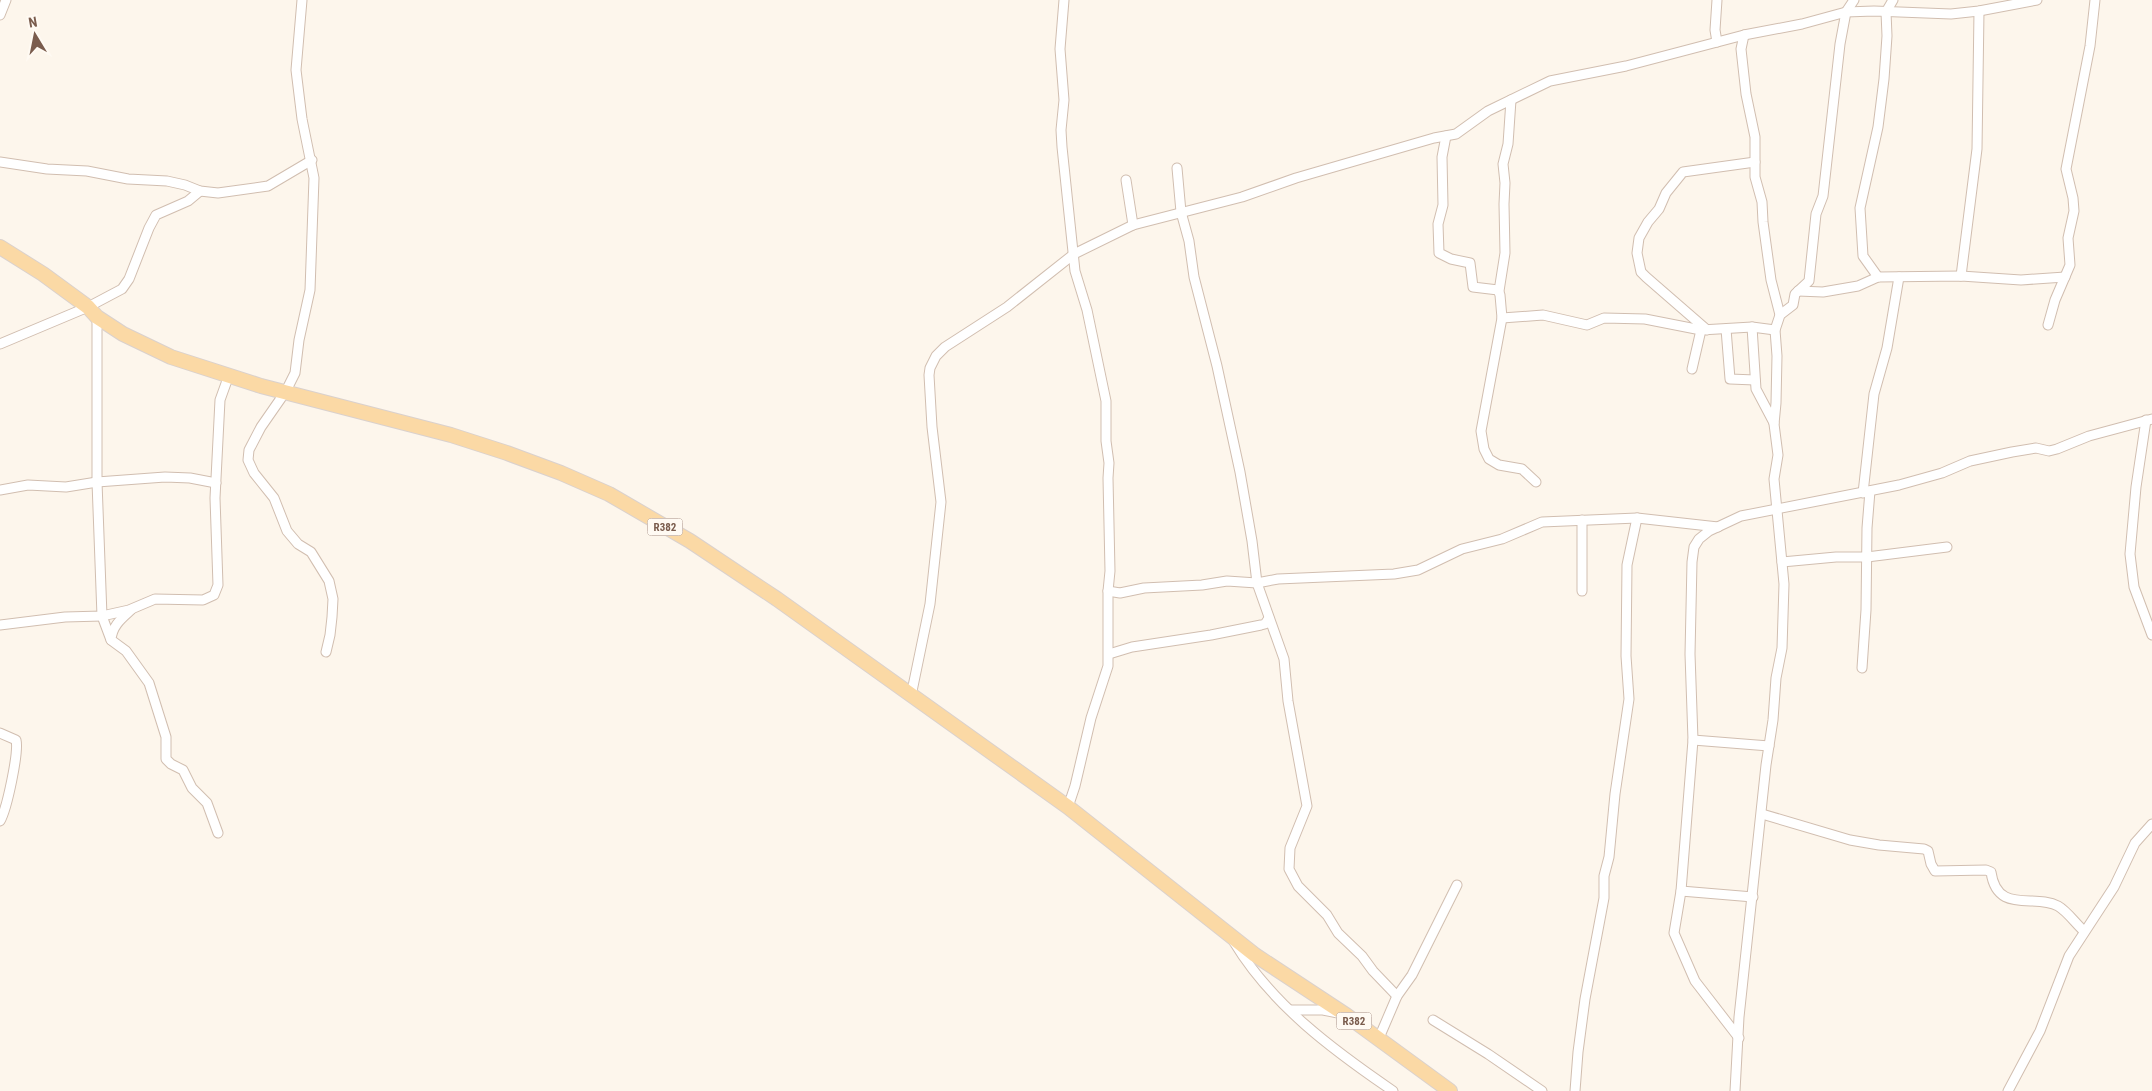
<svg xmlns="http://www.w3.org/2000/svg" width="2152" height="1091" font-family="'Roboto Condensed',sans-serif">
	<style>
		.lines { fill: none; stroke-linecap: round; stroke-linejoin: round }
		.street-casing { stroke: #d1beb0; stroke-width: 11 }
		.primary-casing { stroke: #dad1cd; stroke-width: 16 }
		.street { stroke: #fff; stroke-width: 9 }
		.primary { stroke: #fbd9a5; stroke-width: 14 }
		.labels { text-anchor: middle; stroke-width: 4.5; stroke-linejoin: round; paint-order: stroke }
		.shield { fill: #fffaf3; stroke: #a28b7f; stroke-width: 1 }
		.shield-label { font-size: 11px; font-weight: bold; fill: #7a5c4d }
	</style>
	<rect width="100%" height="100%" fill="#fdf6ec"/>
	<g class="lines">
		<g class="street-casing">
			<g id="street">
				<path d="M 302,0 L 296,70 L 302,119 L 314,178 L 310,290 L 299,340 L 295,373 L 286,391 L 261,427 L 249,450 L 248,460 L 254,473 L 274,498 L 287,531 L 298,544 L 311,552 L 329,581 L 333,599 L 332,617 L 330,635 L 326,652"/>
				<path d="M 1064,0 L 1060,49 L 1064,100 L 1061,130 L 1062,147 L 1075,271 L 1087,310 L 1106,401 L 1106,441 L 1109,463 L 1108,478 L 1110,571 L 1108,591 L 1108,666 L 1091,718 L 1075,786 L 1068,807"/>
				<path d="M 1717,0 L 1715,30 L 1717,42"/>
				<path d="M 0,15 L 6,0"/>
				<path d="M 1744,35 L 1741,49 L 1746,94 L 1755,137 L 1755,177 L 1762,202 L 1763,222 L 1771,280 L 1780,315"/>
				<path d="M 1446,136 L 1442,157 L 1443,205 L 1438,224 L 1439,253 L 1451,259 L 1470,263 L 1473,287 L 1498,290 L 1500,295 L 1502,318 L 1481,431 L 1484,449 L 1489,459 L 1499,465 L 1522,469 L 1536,482"/>
				<path d="M 0,162 L 47,169 L 87,171 L 128,179 L 167,181 L 185,185 L 200,191 L 218,193 L 268,186 L 312,160"/>
				<path d="M 1177,168 L 1181,212 L 1189,241 L 1194,277 L 1217,366 L 1240,472 L 1252,541 L 1257,583 L 1284,659 L 1288,701 L 1307,806 L 1290,848 L 1289,869 L 1298,886 L 1327,915 L 1338,933 L 1362,956 L 1373,971 L 1397,996"/>
				<path d="M 1126,180 L 1133,225"/>
				<path d="M 1961,276 L 1977,149 L 1979,11"/>
				<path d="M 1878,277 L 1863,256 L 1860,208 L 1878,127 L 1884,79 L 1887,36 L 1886,12 L 1893,0"/>
				<path d="M 1499,291 L 1505,253 L 1504,204 L 1505,183 L 1503,164 L 1508,144 L 1511,100"/>
				<path d="M 1798,291 L 1823,292 L 1858,286 L 1878,277 L 1961,276 L 2021,280 L 2065,277"/>
				<path d="M 97,317 L 97,482 L 102,616 L 111,640"/>
				<path d="M 1502,318 L 1543,315 L 1587,325 L 1604,318 L 1645,319 L 1701,330 L 1752,327 L 1775,330"/>
				<path d="M 2048,325 L 2055,300 L 2070,265 L 2068,238 L 2074,211 L 2073,198 L 2066,169 L 2090,46 L 2095,0"/>
				<path d="M 1752,327 L 1756,389 L 1774,423"/>
				<path d="M 1726,329 L 1730,379 L 1755,380"/>
				<path d="M 1707,330 L 1646,277 L 1641,272 L 1637,253 L 1639,238 L 1648,222 L 1659,209 L 1666,193 L 1683,172 L 1755,162"/>
				<path d="M 0,344 L 88,307 L 122,289 L 129,279 L 149,228 L 156,215 L 188,201 L 200,191"/>
				<path d="M 1692,369 L 1701,330"/>
				<path d="M 2146,420 L 2136,487 L 2130,554 L 2134,587 L 2152,635"/>
				<path d="M 0,490 L 28,485 L 66,487 L 97,482 L 165,477 L 190,478 L 216,483"/>
				<path d="M 1863,493 L 1874,394 L 1887,348 L 1899,277"/>
				<path d="M 1582,520 L 1582,591"/>
				<path d="M 1782,562 L 1836,557 L 1867,557 L 1947,547"/>
				<path d="M 1108,591 L 1120,593 L 1144,588 L 1202,585 L 1227,581 L 1257,583 L 1278,579 L 1394,574 L 1418,570 L 1462,549 L 1502,539 L 1542,522 L 1637,518 L 1718,527"/>
				<path d="M 131,610 C 121,619 112,626 111,640 L 126,651 L 149,683 L 166,737 L 166,759 L 171,764 L 183,770 L 192,788 L 207,803 L 218,833"/>
				<path d="M 0,625 L 65,617 L 102,616 L 129,610 L 155,599 L 203,600 L 214,595 L 218,585 L 215,498 L 220,400 L 229,375"/>
				<path d="M 1109,654 L 1132,647 L 1211,635 L 1261,625 L 1265,624 L 1269,618"/>
				<path d="M 1862,668 L 1866,610 L 1867,528 L 1870,491"/>
				<path d="M 911,696 L 930,604 L 941,502 L 932,427 L 929,375 L 930,368 L 936,356 L 945,347 L 1007,307 L 1074,254 L 1133,225 L 1242,197 L 1296,178 L 1434,138 L 1456,134 L 1488,111 L 1550,81 L 1626,66 L 1744,35 L 1802,24 L 1846,12 L 1874,11 L 1951,14 L 1979,11 L 2037,0"/>
				<path d="M 0,733 L 16,740 C 19,752 7,809 0,821"/>
				<path d="M 1693,740 L 1769,746"/>
				<path d="M 1762,814 L 1850,840 L 1879,845 L 1924,849 L 1928,851 L 1931,864 L 1935,871 L 1986,870 L 1991,872 C 1997,915 2035,893 2058,906 C 2067,911 2076,924 2084,931"/>
				<path d="M 1681,891 L 1753,897"/>
				<path d="M 1234,942 C 1272,1005 1333,1050 1393,1091"/>
				<path d="M 1291,1010 L 1323,1010 L 1338,1013"/>
				<path d="M 1433,1020 L 1488,1054 L 1542,1091"/>
				<path d="M 1379,1038 L 1397,996 L 1412,975 L 1457,885"/>
				<path d="M 1739,1038 L 1695,981 L 1674,933 L 1681,891 L 1693,740 L 1690,654 L 1692,562 L 1694,547 L 1699,539 L 1709,531 L 1741,516 L 1899,485 L 1942,473 L 1970,461 L 2012,452 L 2036,448 L 2049,451 L 2057,449 L 2089,436 L 2152,419"/>
				<path d="M 1575,1091 L 1578,1052 L 1585,999 L 1604,898 L 1604,876 L 1609,857 L 1615,794 L 1629,699 L 1626,656 L 1627,565 L 1637,518"/>
				<path d="M 1735,1091 L 1739,1017 L 1766,765 L 1773,720 L 1776,678 L 1782,648 L 1784,584 L 1774,479 L 1778,455 L 1774,424 L 1776,403 L 1777,356 L 1775,330 L 1780,315 L 1793,305 L 1795,294 L 1809,281 L 1816,214 L 1823,196 L 1840,44 L 1846,12 L 1854,0"/>
				<path d="M 2008,1091 L 2040,1031 L 2069,956 L 2114,887 L 2135,843 L 2152,824"/>
			</g>
		</g>
		<g class="primary-casing">
			<path id="primary" d="M 0,247 L 43,274 L 88,307 L 97,317 L 123,334 L 171,357 L 261,386 L 451,435 L 507,453 L 561,473 L 609,494 L 690,541 L 777,599 L 1068,807 L 1255,955 L 1346,1015 L 1450,1091"/>
		</g>
		<use href="#street" class="street"/>
		<use href="#primary" class="primary"/>
	</g>
	<g class="labels">
		<g class="shield">
			<rect x="647.5" y="518.5" width="35" height="17" rx="4"/>
			<rect x="1336.5" y="1012.5" width="35" height="17" rx="4"/>
		</g>
		<g class="shield-label">
			<text x="665" y="531">R382</text>
			<text x="1354" y="1025">R382</text>
		</g>
	</g>
	<g transform="translate(35 35) rotate(350)" stroke="#fffaf3" stroke-width="4" paint-order="stroke">
	<path d="M0-4L9 19L0 12L-9 19Z" fill="#7a5c4d"/>
	<text y="-8" font-size="14" font-weight="bold" text-anchor="middle" fill="#7a5c4d">N</text>
	</g>
</svg>
